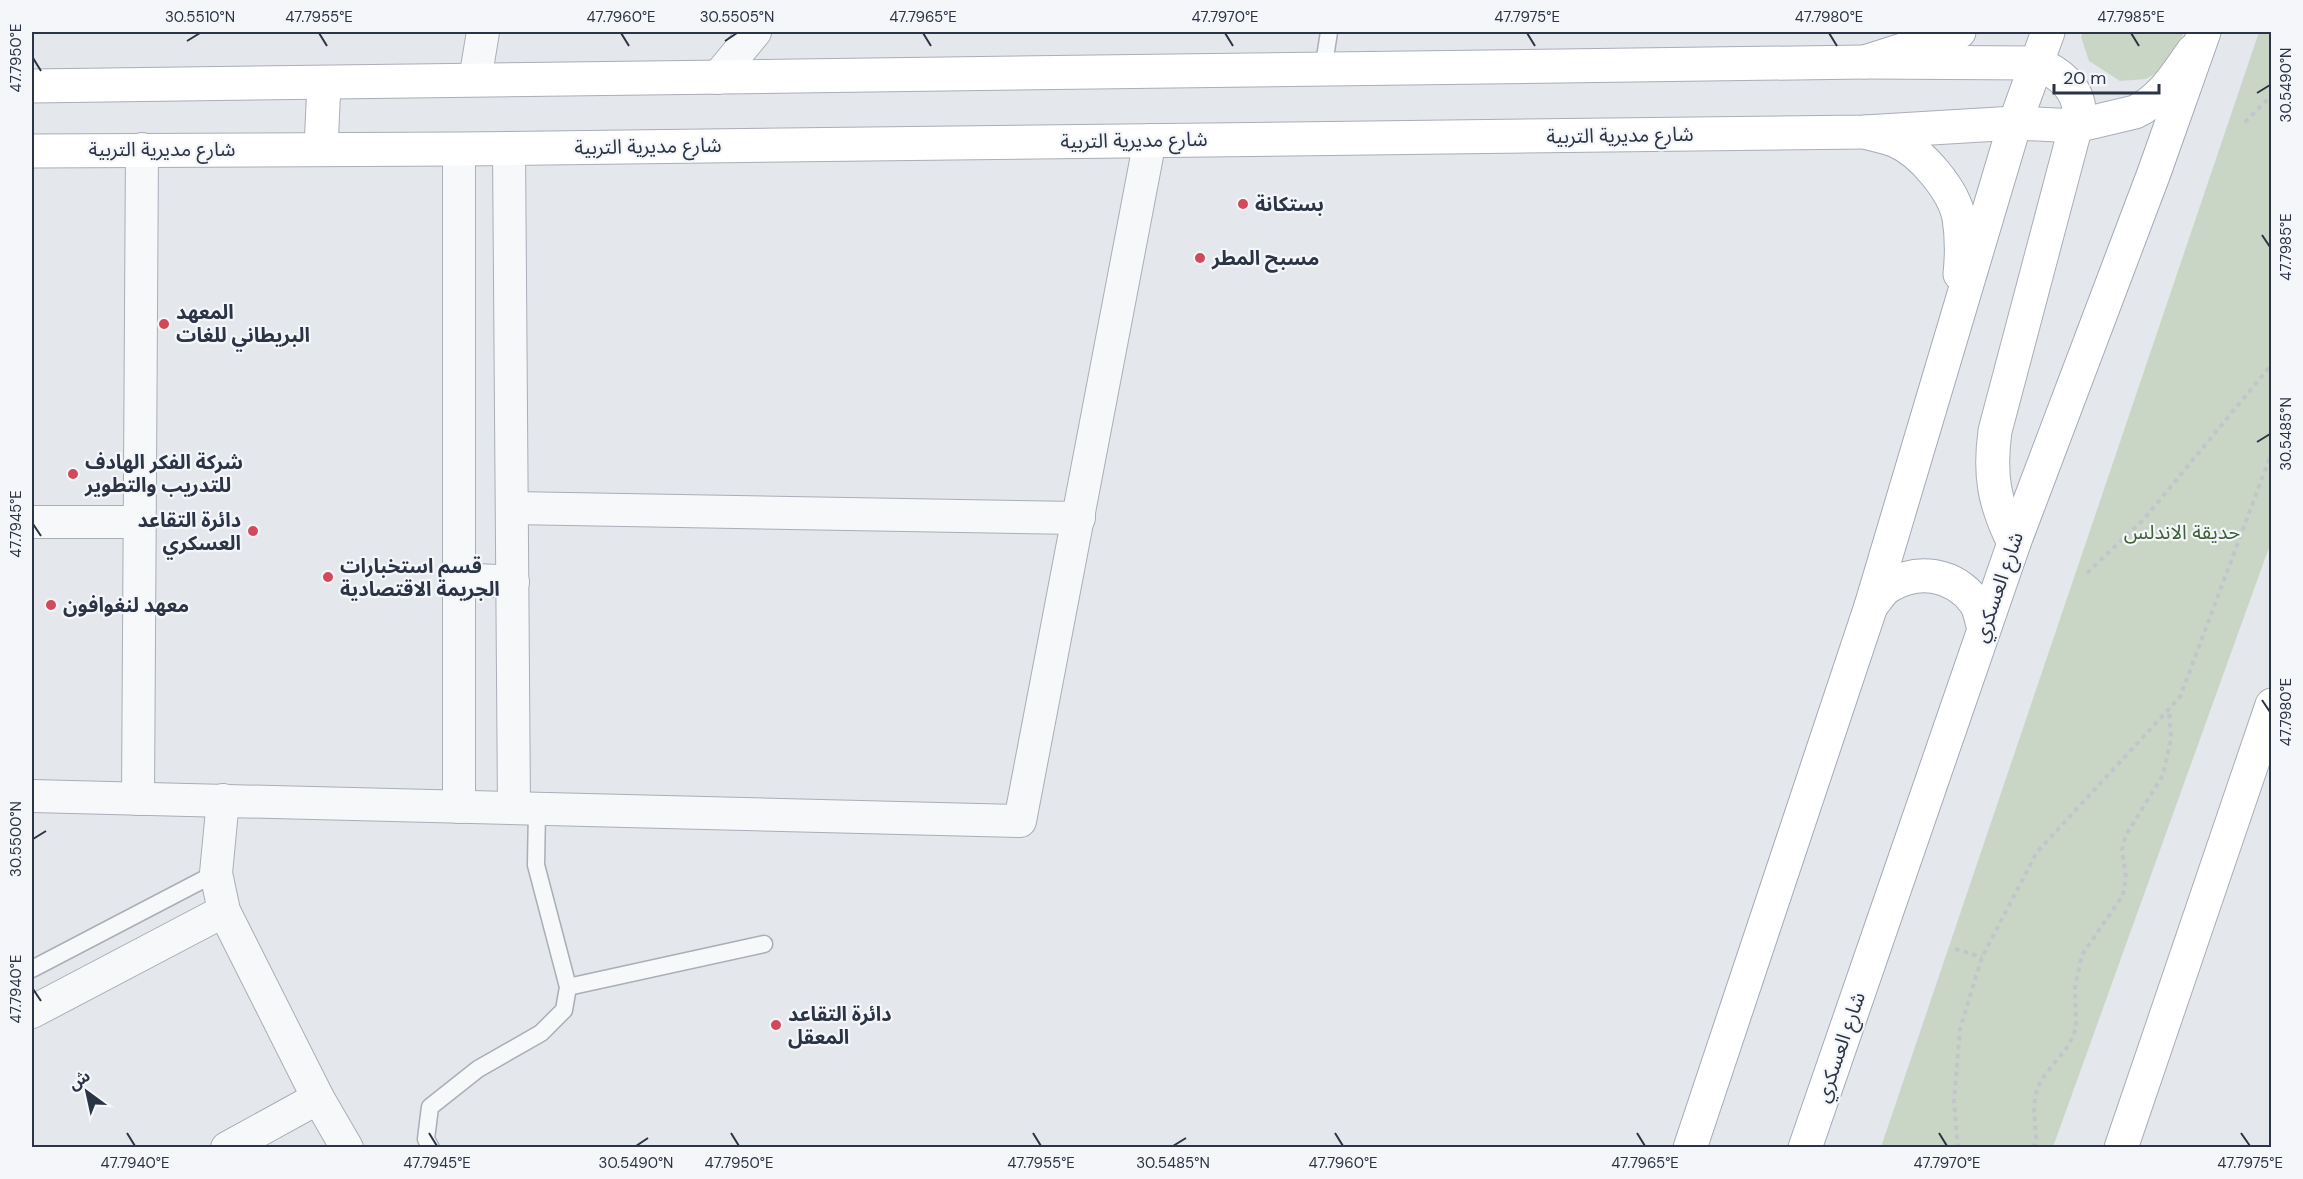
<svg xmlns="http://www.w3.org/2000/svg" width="2303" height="1179" font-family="'DM Sans','Noto Sans Arabic',sans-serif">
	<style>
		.green { fill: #c9d6c5 }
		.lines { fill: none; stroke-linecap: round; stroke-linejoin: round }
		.lane-casing { stroke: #a9aeb7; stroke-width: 19 }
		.street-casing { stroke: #a9aeb7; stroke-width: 34 }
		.secondary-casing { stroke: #a9aeb7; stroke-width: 35 }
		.primary-casing { stroke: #a3abb8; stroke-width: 35 }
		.path { stroke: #c2c5cb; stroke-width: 4; stroke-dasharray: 4.5 4.5; stroke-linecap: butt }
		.lane { stroke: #f7f8fa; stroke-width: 16 }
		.street { stroke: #f7f8fa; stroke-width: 32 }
		.secondary { stroke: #fff; stroke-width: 33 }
		.primary { stroke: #fff; stroke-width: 33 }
		.ticks { fill: none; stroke: #2b3445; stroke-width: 2 }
		.poi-dot { fill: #d1495b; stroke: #f4f6f9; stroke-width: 2 }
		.labels { text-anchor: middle; stroke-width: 4.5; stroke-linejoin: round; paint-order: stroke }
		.street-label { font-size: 20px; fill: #2b3445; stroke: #f4f6f9 }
		.poi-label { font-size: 20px; font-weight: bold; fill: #2b3445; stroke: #f4f6f9; text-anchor: start }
		.park-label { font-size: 20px; fill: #3f6138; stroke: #f4f6f9 }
		.neatline { fill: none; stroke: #2b3445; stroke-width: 2 }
		.ticks-label { font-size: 15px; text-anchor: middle; fill: #2b3445 }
	</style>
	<rect width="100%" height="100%" fill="#e4e7ec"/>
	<g class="green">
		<path d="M 2083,32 L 2184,32 L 2173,63 L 2146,79 L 2120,81 L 2089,61 L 2081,37 Z"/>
		<path d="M 2259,32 L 2272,32 L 2271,542 L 2053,1147 L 1881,1147 Z"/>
	</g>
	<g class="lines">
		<g class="lane-casing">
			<g id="lane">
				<path d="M 1323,70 L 1329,32"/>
				<path d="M 32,969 L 216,873"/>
				<path d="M 568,987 L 764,944"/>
				<path d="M 431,1148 L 426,1139 L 430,1107 L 478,1069 L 541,1033 L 564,1010 L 568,987 L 536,865 L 537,809"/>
			</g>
		</g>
		<g class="street-casing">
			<g id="street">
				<path d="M 717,78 L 755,32"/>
				<path d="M 475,80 L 483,32"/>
				<path d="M 509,148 L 514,808"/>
				<path d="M 512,508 L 1079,518"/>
				<path d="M 32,522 L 140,522"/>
				<path d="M 460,579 L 513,582"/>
				<path d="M 32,796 L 1020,821 L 1150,140"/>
				<path d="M 138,799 L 142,149"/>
				<path d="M 223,800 L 216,873 L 224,911 L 318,1098 L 347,1148"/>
				<path d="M 459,807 L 459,149"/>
				<path d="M 32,1012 L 224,911"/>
				<path d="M 227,1148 L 318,1098"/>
			</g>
		</g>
		<g class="secondary-casing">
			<g id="secondary">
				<path d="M 32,86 L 1865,62 L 2036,63 C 2058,72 2080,88 2079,114 L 1995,431 C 1989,475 1994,503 2014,543"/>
				<path d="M 321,148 L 324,83"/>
				<path d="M 32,151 L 459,149 L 1865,132 L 2015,123 L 2076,126 L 2135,112 C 2162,99 2176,75 2193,51"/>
				<path d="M 2121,1148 L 2272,705"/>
			</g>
		</g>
		<g class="primary-casing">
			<g id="primary">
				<path d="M 1865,62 L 1959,32"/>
				<path d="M 1865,132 C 1875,135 1887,137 1896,141 C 1922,152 1954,191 1959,218 C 1962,237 1962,255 1960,274"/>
				<path d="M 1871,606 C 1876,600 1882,590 1889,586 C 1919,568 1954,574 1975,602 C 1980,609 1981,620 1984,628"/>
				<path d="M 1690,1148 L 1871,606 L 2015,123 L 2048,32"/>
				<path d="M 1805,1148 L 2014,543 L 2154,173 L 2204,32"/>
			</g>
		</g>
		<g class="path">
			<path d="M 2245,122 L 2272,95"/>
			<path d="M 2087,573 L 2144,519 L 2272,364"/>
			<path d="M 1955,949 L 1982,957"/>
			<path d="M 1958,1148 L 1954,1102 L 1960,1029 L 1982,957 L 2037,852 L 2180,697 L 2272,452"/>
			<path d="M 2034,1148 L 2036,1138 L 2034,1107 L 2036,1093 L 2041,1080 L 2068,1046 L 2076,1029 L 2075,987 L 2082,955 L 2123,895 L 2126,878 L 2122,850 L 2126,835 L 2163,775 L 2171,739 L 2169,708"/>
		</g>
		<use href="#lane" class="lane"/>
		<use href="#street" class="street"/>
		<use href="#secondary" class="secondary"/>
		<use href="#primary" class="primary"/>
	</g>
	<path class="ticks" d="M 319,33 L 327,46M 621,33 L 629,46M 923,33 L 931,46M 1225,33 L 1233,46M 1527,33 L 1535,46M 1829,33 L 1837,46M 2131,33 L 2139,46M 187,41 L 200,33M 725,41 L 737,33M 33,58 L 41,71M 2257,93 L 2270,85M 2262,235 L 2270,247M 2257,442 L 2270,434M 33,524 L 41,536M 2262,700 L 2270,712M 33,839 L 46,831M 33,989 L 41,1001M 127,1133 L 135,1146M 429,1133 L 437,1146M 731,1133 L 739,1146M 1033,1133 L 1041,1146M 1335,1133 L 1343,1146M 1637,1133 L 1645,1146M 1939,1133 L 1947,1146M 2241,1133 L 2250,1146M 636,1146 L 648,1138M 1173,1146 L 1186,1138"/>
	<g class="poi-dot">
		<circle cx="1243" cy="204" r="6"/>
		<circle cx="1200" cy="258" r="6"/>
		<circle cx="164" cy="324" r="6"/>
		<circle cx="73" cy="474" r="6"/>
		<circle cx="253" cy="531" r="6"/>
		<circle cx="328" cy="577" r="6"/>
		<circle cx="51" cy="605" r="6"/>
		<circle cx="776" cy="1025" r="6"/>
	</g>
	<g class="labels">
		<g class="street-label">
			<text transform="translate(1620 135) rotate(-1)" y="7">شارع مديرية التربية</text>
			<text transform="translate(1134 140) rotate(-1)" y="7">شارع مديرية التربية</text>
			<text transform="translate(648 146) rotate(-1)" y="7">شارع مديرية التربية</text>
			<text x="162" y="156">شارع مديرية التربية</text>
			<text transform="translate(1998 587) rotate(-71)" y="7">شارع العسكري</text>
			<text transform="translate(1840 1047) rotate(-71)" y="7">شارع العسكري</text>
		</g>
		<g class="poi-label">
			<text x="1255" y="211">بستكانة</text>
			<text x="1212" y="265">مسبح المطر</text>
			<text x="176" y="319">المعهد<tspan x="176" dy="23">البريطاني للغات</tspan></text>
			<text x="85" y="469">شركة الفكر الهادف<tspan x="85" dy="23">للتدريب والتطوير</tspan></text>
			<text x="241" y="527" text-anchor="end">دائرة التقاعد<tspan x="241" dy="23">العسكري</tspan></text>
			<text x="340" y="573">قسم استخبارات<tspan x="340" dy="23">الجريمة الاقتصادية</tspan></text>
			<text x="63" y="612">معهد لنغوافون</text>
			<text x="788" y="1021">دائرة التقاعد<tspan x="788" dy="23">المعقل</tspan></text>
		</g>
		<g class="park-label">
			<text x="2182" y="539">حديقة الاندلس</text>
		</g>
	</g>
	<rect width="2303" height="1179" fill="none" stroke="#f4f6f9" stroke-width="66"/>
	<g transform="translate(87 1092) rotate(327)" stroke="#f4f6f9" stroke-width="4.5" paint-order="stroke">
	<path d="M0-4.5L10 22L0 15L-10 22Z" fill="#2b3445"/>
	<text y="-9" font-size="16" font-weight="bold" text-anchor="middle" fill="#2b3445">ش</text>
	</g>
	<path d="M2054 84v9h105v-9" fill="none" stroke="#2b3445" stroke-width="3"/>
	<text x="2063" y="84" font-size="18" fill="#2b3445" stroke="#f4f6f9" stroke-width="4.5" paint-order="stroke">20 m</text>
	<rect x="33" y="33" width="2237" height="1113" class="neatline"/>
	<g class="ticks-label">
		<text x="200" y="22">30.5510°N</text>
		<text x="319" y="22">47.7955°E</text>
		<text x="621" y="22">47.7960°E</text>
		<text x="737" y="22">30.5505°N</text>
		<text x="923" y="22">47.7965°E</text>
		<text x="1225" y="22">47.7970°E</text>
		<text x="1527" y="22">47.7975°E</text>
		<text x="1829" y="22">47.7980°E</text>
		<text x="2131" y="22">47.7985°E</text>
		<text transform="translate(16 58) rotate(-90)" y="5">47.7950°E</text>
		<text transform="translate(2286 85) rotate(-90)" y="5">30.5490°N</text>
		<text transform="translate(2286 247) rotate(-90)" y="5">47.7985°E</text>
		<text transform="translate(2286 434) rotate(-90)" y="5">30.5485°N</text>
		<text transform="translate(16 524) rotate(-90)" y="5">47.7945°E</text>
		<text transform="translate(2286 712) rotate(-90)" y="5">47.7980°E</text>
		<text transform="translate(16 839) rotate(-90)" y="5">30.5500°N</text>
		<text transform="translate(16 989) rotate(-90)" y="5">47.7940°E</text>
		<text x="135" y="1168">47.7940°E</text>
		<text x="437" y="1168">47.7945°E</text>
		<text x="636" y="1168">30.5490°N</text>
		<text x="739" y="1168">47.7950°E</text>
		<text x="1041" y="1168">47.7955°E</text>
		<text x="1173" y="1168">30.5485°N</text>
		<text x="1343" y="1168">47.7960°E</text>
		<text x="1645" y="1168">47.7965°E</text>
		<text x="1947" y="1168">47.7970°E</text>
		<text x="2250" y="1168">47.7975°E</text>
	</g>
</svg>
